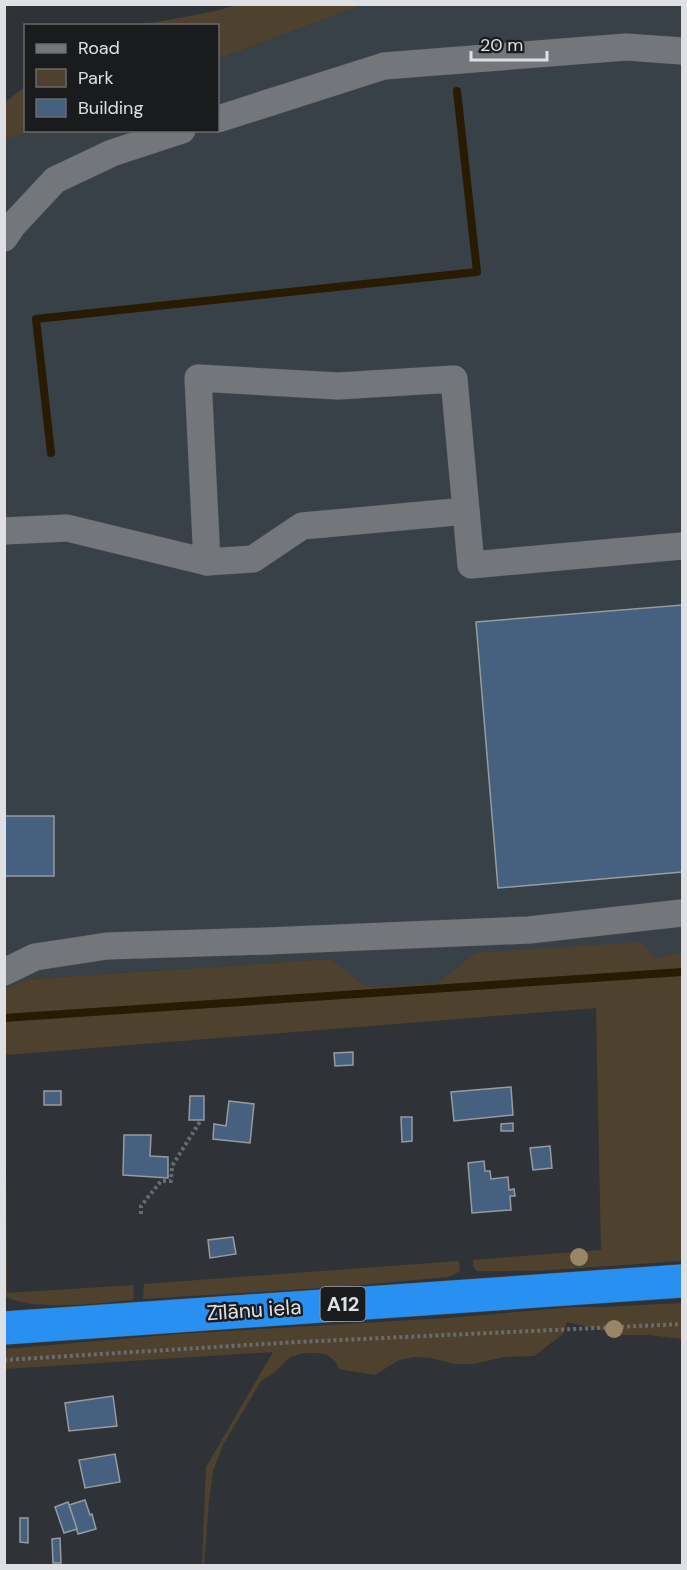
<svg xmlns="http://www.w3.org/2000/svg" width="687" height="1570" font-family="'DM Sans',sans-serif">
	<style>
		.built { fill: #384048 }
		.green { fill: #4e422e }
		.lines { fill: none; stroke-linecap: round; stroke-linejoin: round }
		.stream { stroke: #281b01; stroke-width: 8 }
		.building { fill: #46617f; stroke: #979ba0; stroke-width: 1.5 }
		.minor-casing { stroke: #4b4e52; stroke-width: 28 }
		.highway-casing { stroke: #4b4e52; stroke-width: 34 }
		.path { stroke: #686b6f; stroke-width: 4; stroke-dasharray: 3 3; stroke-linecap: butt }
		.minor { stroke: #73777c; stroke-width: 27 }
		.highway { stroke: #2890f0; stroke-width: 33 }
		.tree { fill: #988667 }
		.labels { text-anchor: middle; stroke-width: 5; stroke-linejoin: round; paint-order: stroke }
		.shield { fill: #191b1d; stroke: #a3a5a8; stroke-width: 1.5 }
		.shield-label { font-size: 20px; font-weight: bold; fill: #dee0e3 }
		.street-label { font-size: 21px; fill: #dee0e3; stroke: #191b1d }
	</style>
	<rect width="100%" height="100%" fill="#2f3338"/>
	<path class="built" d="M 363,5 L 682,5 L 682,953 L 673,953 L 655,958 L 475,953 L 438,983 L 367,987 L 331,959 L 30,979 L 5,988 L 5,140 L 30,130 L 218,130 L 218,59 Z"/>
	<g class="green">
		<path d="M 238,5 L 238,4 L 363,5 L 218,59 L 218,26 L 141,25 L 211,12 Z"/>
		<path d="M 25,87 L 26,130 L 30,131 L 5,140 L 5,102 Z"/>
		<path d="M 641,942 L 655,958 L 673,953 L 682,953 L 682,1261 L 536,1271 C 516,1270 497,1272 477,1271 L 473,1266 L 473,1260 L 601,1250 L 596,1008 L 5,1055 L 7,1293 L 134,1285 L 133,1300 C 100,1303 33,1312 5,1296 L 5,988 L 30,979 L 331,959 L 367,987 L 438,983 L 475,953 Z"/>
		<path d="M 459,1261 L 460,1271 L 449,1277 L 337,1287 L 143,1299 L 144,1284 Z"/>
		<path d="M 682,1303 L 682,1339 L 649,1335 L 619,1335 L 610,1332 L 567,1322 L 563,1334 L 534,1356 L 504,1357 L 473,1364 L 454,1364 L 431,1358 L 415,1357 L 399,1360 L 375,1375 L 339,1369 L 335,1361 L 327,1355 L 318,1353 L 305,1353 L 290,1357 L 274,1373 L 261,1381 L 223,1445 L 213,1471 L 209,1501 L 204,1565 L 202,1565 L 206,1467 L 273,1352 L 5,1369 L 5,1349 L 179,1334 L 448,1318 L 575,1307 L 603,1307 Z"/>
	</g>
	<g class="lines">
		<g class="stream">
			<path d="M 51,453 L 36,319 L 477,272 L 457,91"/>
			<path d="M 4,1018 L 682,972"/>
		</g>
	</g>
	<g class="building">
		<path d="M 682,605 L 682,872 L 498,888 L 476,622 Z"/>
		<rect x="4" y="816" width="50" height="60"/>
		<path d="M 353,1052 L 353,1065 L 335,1066 L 334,1053 Z"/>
		<path d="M 511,1087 L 513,1115 L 454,1121 L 451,1092 Z"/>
		<rect x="44" y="1091" width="17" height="14"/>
		<path d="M 190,1096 L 204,1096 L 204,1120 L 189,1120 Z"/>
		<path d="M 229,1101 L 254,1104 L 250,1143 L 213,1139 L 214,1124 L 226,1126 Z"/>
		<path d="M 401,1117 L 412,1117 L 412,1141 L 402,1142 Z"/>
		<path d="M 513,1123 L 513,1131 L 501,1131 L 501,1124 Z"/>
		<path d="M 124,1135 L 151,1135 L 150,1156 L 168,1157 L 168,1178 L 123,1175 Z"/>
		<path d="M 550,1146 L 552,1168 L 533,1170 L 530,1148 Z"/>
		<path d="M 484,1161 L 485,1171 L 490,1171 L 491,1179 L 508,1177 L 509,1190 L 514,1189 L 515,1196 L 510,1196 L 511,1210 L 472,1213 L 468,1163 Z"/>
		<path d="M 233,1237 L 236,1254 L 210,1258 L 208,1240 Z"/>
		<path d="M 113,1396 L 117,1426 L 69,1431 L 65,1403 Z"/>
		<path d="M 115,1454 L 120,1482 L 85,1488 L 79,1460 Z"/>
		<path d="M 85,1500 L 90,1515 L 92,1514 L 96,1529 L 78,1534 L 69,1505 Z"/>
		<path d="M 68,1502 L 77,1529 L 64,1533 L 55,1507 Z"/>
		<path d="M 20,1518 L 28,1518 L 28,1543 L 20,1542 Z"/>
		<path d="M 60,1538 L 61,1563 L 53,1563 L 52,1539 Z"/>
	</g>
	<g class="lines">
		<g class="minor-casing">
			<g id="minor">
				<path d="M 218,119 L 384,66 L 626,47 L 682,51"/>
				<path d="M 4,238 L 13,225 L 55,180 L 112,153 L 182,130"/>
				<path d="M 4,531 L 67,528 L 207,562 L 253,559 L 302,526 L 466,511"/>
				<path d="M 207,562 L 198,378 L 338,386 L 454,379 L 471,565 L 682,546"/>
				<path d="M 4,972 L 35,957 L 107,946 L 267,941 L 529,930 L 682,913"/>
			</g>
		</g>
		<g class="highway-casing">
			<path id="highway" d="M 4,1328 L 682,1281"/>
		</g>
		<g class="path">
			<path d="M 141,1214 L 141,1206 L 161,1181 L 171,1181 L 172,1166 L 201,1120"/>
			<path d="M 4,1360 L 297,1342 L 682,1324"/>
		</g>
		<use href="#minor" class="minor"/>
		<use href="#highway" class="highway"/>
	</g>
	<g class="tree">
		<circle cx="579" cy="1257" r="9"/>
		<circle cx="614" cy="1329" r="9"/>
	</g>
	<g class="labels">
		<rect class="shield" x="320.5" y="1287" width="45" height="34" rx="4.5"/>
		<g class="shield-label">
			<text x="343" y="1311">A12</text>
		</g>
		<g class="street-label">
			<text transform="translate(254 1310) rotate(-4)" y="7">Zīlānu iela</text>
		</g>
	</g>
	<rect width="687" height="1570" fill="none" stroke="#dee0e3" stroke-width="12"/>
	<rect x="24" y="24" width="195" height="108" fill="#191b1d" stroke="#686a6c" stroke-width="1.5"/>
	<rect x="36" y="44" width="30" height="9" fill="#73777c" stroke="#686a6c" stroke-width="1.5"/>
	<text x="78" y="54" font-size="18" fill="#dee0e3">Road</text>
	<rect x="36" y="69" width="30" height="18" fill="#4e422e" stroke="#686a6c" stroke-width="1.5"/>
	<text x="78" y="84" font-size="18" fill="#dee0e3">Park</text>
	<rect x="36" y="99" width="30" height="18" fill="#46617f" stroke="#686a6c" stroke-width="1.5"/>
	<text x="78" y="114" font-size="18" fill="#dee0e3">Building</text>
	<path d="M471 51v9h76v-9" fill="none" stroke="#dee0e3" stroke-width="3"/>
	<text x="480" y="51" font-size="18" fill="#dee0e3" stroke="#191b1d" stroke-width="4.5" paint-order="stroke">20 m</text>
</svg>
